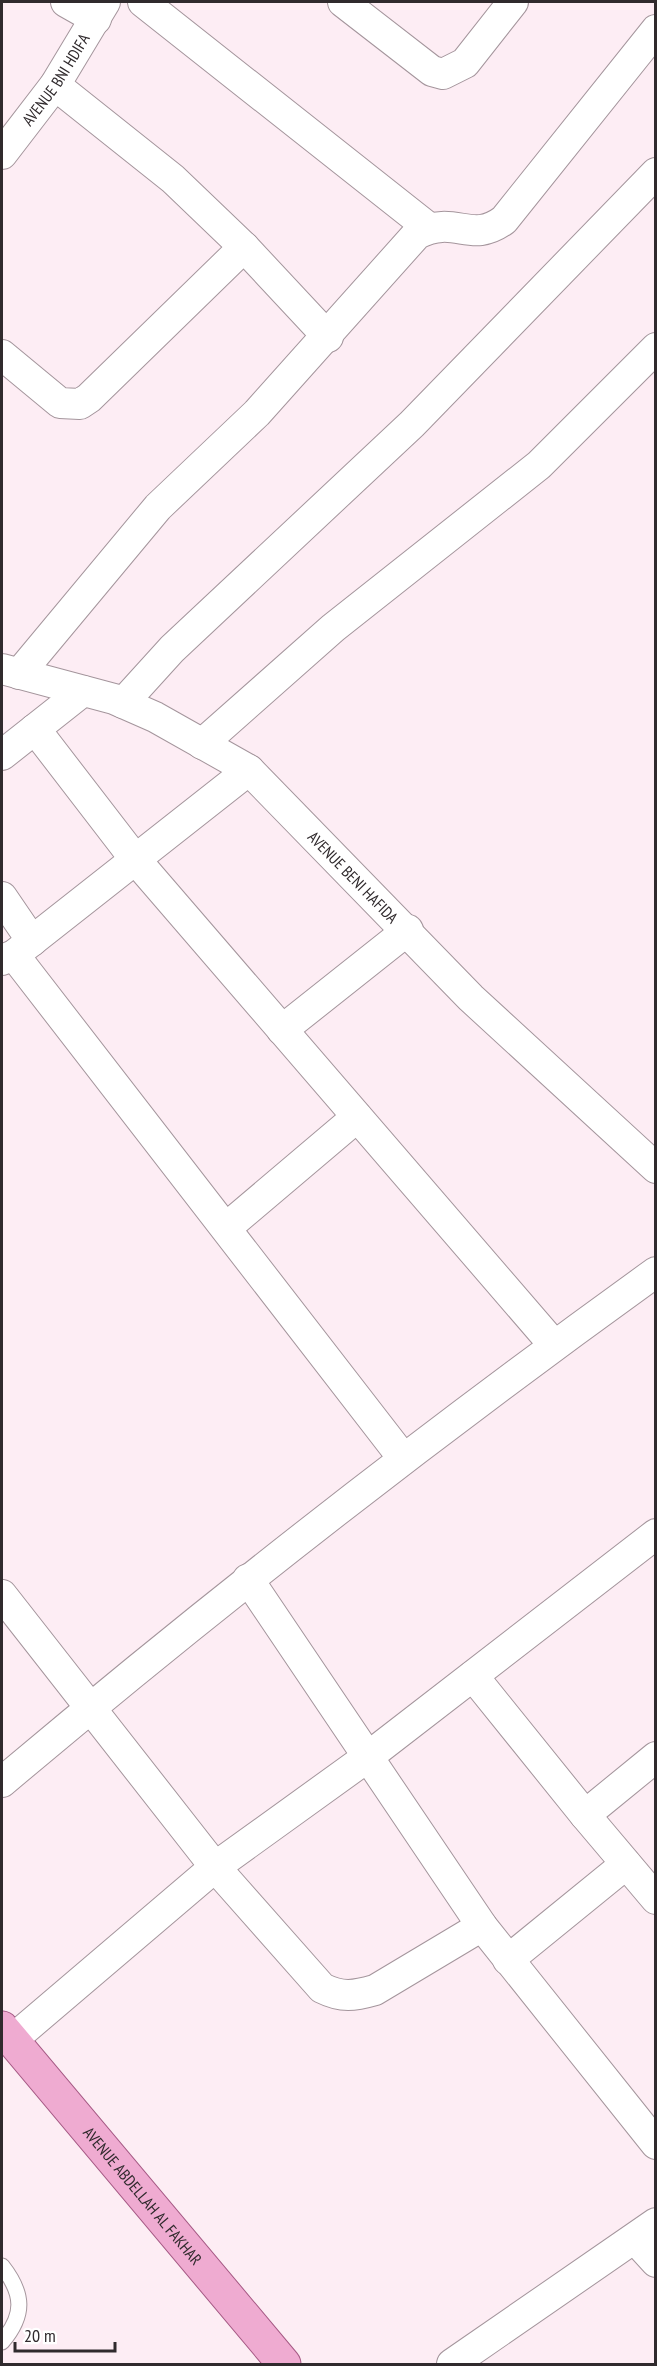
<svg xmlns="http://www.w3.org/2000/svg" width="657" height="2366" font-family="'PT Sans Narrow',sans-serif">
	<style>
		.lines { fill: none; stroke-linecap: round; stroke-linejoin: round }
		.lane-casing { stroke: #a4959c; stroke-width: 17 }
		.street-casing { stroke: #a4959c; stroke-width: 32 }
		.primary-casing { stroke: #a55984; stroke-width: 35 }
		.lane { stroke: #fff; stroke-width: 15 }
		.street { stroke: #fff; stroke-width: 30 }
		.primary { stroke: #efabd1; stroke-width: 33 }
		.labels { text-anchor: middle; stroke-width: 4.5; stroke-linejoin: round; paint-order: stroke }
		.street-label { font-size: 16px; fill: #302a2d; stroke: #fff }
	</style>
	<rect width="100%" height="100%" fill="#fdedf4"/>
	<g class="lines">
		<g class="lane-casing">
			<path id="lane" d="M 2,2266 C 24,2294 25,2315 2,2342"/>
		</g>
		<g class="street-casing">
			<g id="street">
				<path d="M 66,2 L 96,19"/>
				<path d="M 143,2 L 429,228"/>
				<path d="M 343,2 L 432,71 L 443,74 L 465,63 L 513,2"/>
				<path d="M 55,85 L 173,179 L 244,247 L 328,337"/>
				<path id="s1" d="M 2,154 L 55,85 L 105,2"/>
				<path d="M 2,355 L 60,403 L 80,404 L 89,398 L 244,247"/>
				<path id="s2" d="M 2,669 L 114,699 L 155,717 L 249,770 L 471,998 L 656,1168"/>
				<path d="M 19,674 L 158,507 L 257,413 L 417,234 C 457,214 470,245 504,220 L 656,30"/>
				<path d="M 123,703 L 172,649 L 412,424 L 656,173"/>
				<path d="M 35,729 L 135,859 L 554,1345"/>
				<path d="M 202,744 L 333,628 L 539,465 L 656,348"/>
				<path d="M 2,755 L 83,691"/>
				<path d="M 2,897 L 32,941"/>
				<path d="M 14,955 L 403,1458"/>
				<path d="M 2,960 L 14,955 L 249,770"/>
				<path d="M 282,1030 L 408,930"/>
				<path d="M 226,1228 L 357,1117"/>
				<path d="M 248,1579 L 482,1926 L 656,2144"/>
				<path d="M 2,1595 L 215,1867 L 322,1988 C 342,1998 354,1996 375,1990 L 482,1926"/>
				<path d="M 473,1676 L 585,1815"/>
				<path d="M 656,1757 L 585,1815 L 656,1899"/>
				<path d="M 2,1782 C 213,1604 431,1434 656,1272"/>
				<path d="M 508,1960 L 626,1864"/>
				<path d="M 12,2040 L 215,1867 L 369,1756 L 656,1534"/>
				<path d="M 635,2239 L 656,2262"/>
				<path d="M 452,2364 L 656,2223"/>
			</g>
		</g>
		<g class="primary-casing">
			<g id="primary">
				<path id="s3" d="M 2,2028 L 284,2364"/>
			</g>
		</g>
		<use href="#lane" class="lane"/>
		<use href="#street" class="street"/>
		<use href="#primary" class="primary"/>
	</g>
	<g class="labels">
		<g class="street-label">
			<text dy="6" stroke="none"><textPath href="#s1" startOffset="92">AVENUE BNI HDIFA</textPath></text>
			<text dy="6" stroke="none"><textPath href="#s2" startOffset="418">AVENUE BENI HAFIDA</textPath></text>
			<text dy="6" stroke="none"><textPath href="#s3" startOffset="219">AVENUE ABDELLAH AL FAKHAR</textPath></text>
		</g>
	</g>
	<rect width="657" height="2366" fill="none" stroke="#302a2d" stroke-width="6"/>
	<path d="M15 2342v9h100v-9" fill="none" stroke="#302a2d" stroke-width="3"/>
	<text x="24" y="2342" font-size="18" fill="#302a2d" stroke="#ffffff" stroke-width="4.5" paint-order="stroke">20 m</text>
</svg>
